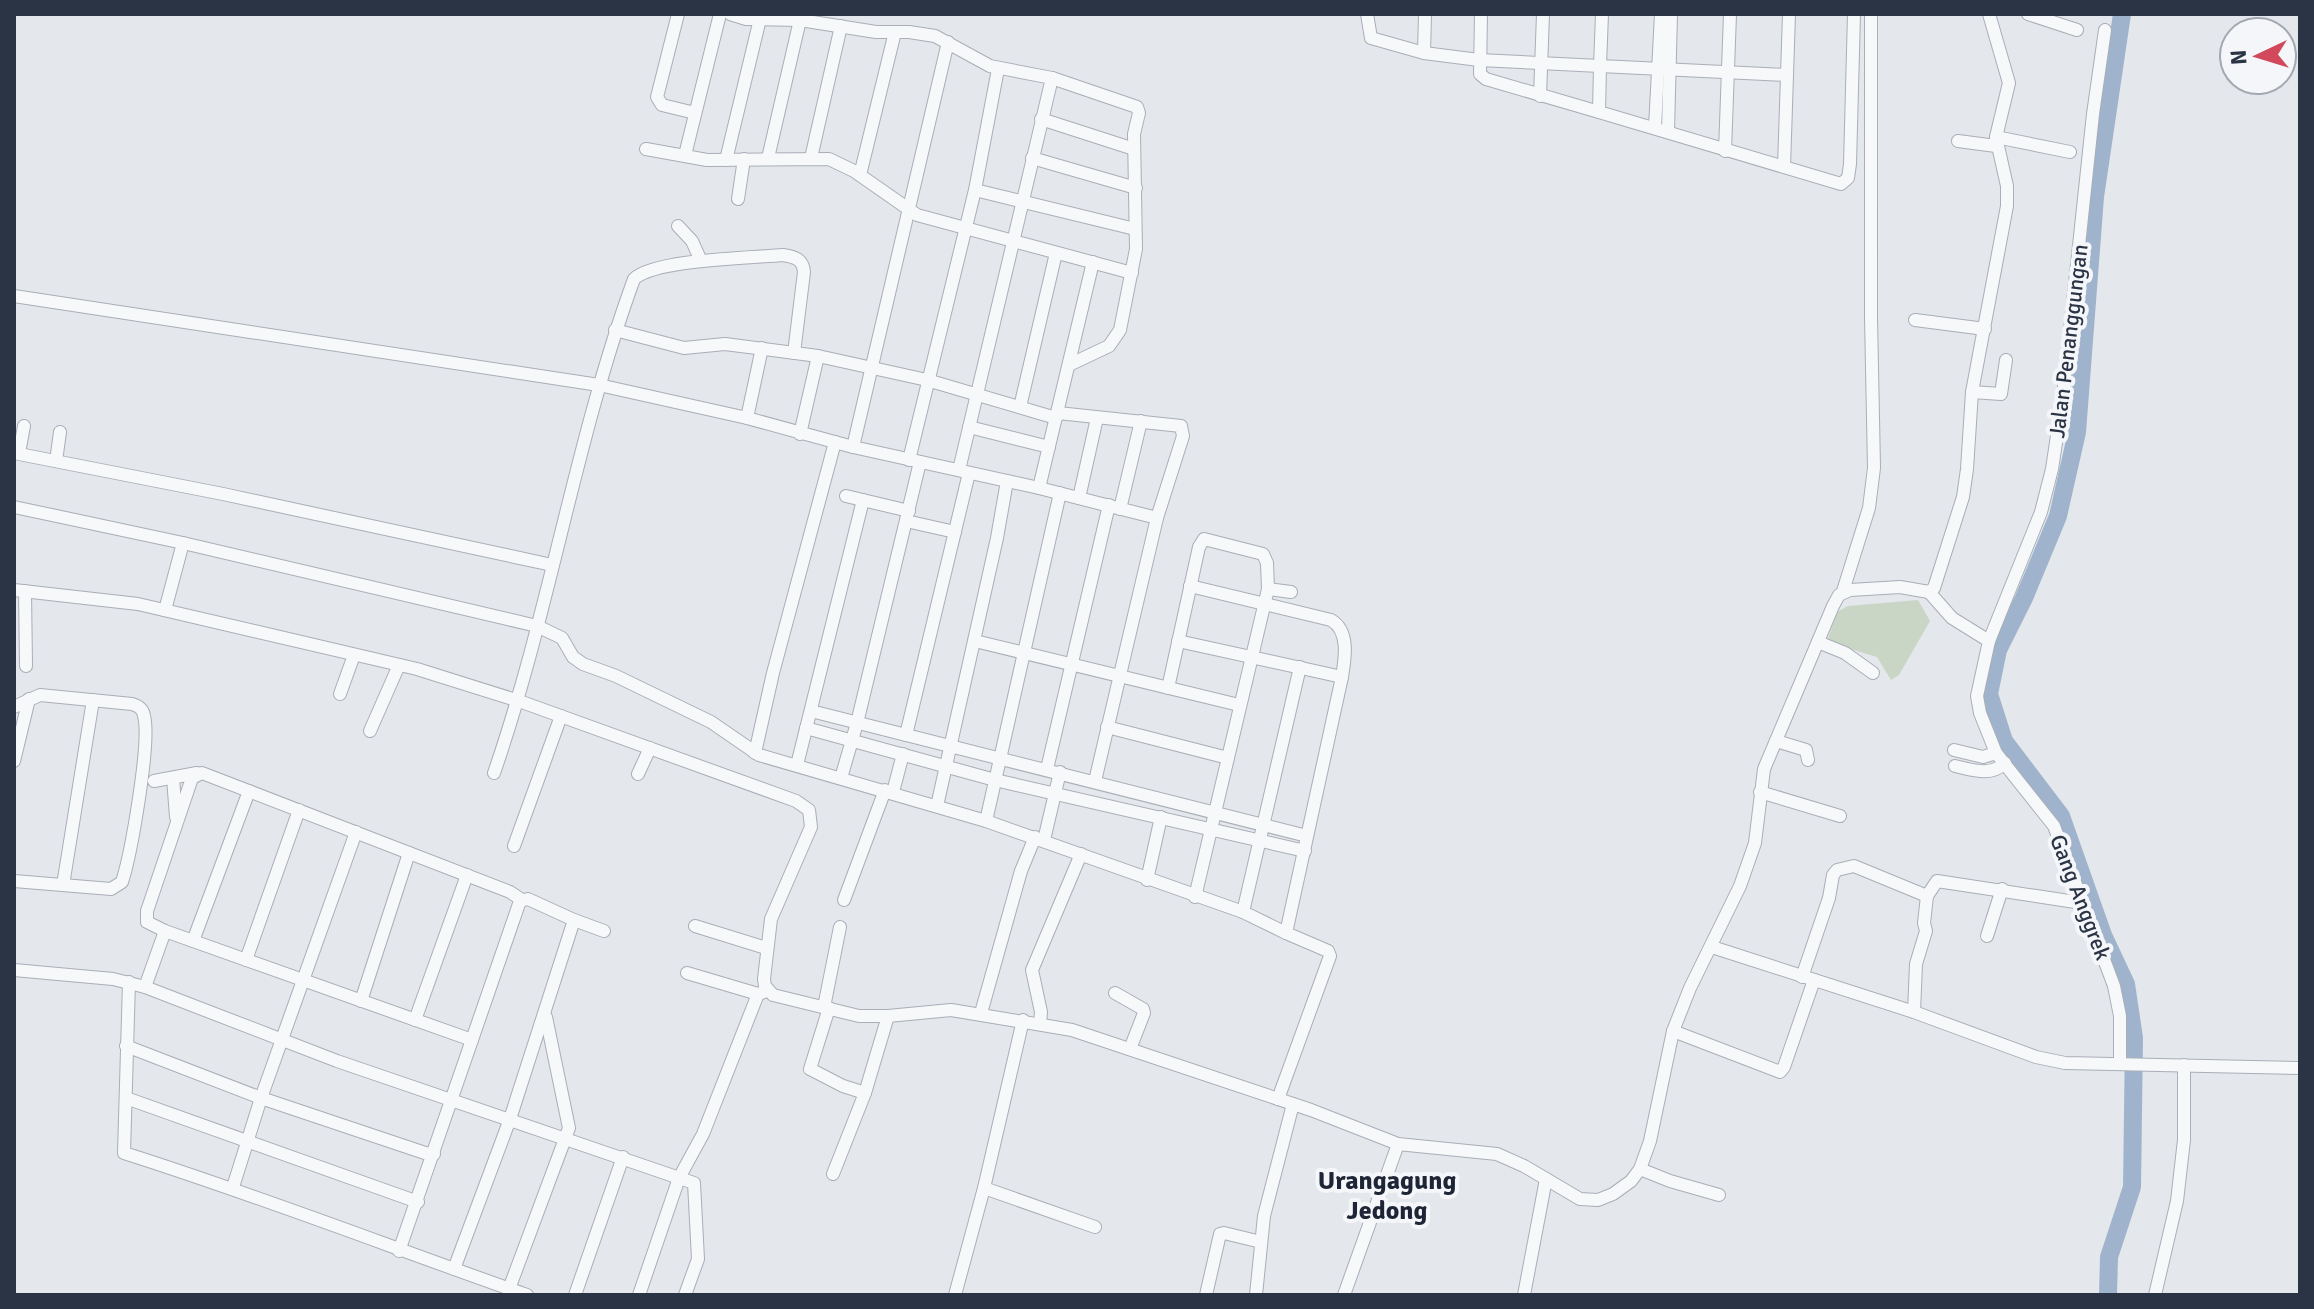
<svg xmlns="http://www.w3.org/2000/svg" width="2314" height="1309" font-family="Signika,sans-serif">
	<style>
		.green { fill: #c9d6c5 }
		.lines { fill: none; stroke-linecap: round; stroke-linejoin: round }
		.river { stroke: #9fb4cc; stroke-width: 18 }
		.minor-casing { stroke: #a9aeb7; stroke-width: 14 }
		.minor { stroke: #f7f8fa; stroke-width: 12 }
		.labels { text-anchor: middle; stroke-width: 8; stroke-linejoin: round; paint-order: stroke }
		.street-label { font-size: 22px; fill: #2b3445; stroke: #f4f6f9 }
		.quarter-label { font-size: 26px; font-weight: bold; fill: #1d2536; stroke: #f4f6f9 }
	</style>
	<rect width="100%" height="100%" fill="#e4e7ec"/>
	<path class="green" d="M 1918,600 L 1930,621 L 1899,675 L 1891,680 L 1877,657 L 1827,642 L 1837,612 L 1848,606 Z"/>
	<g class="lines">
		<path class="river" d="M 2108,1295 L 2109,1257 L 2132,1187 L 2134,1038 L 2126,984 L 2103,935 L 2061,816 L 2004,741 L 1989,694 L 1998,650 L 2024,598 L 2058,516 L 2077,432 L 2095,197 L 2122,14"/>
		<g class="minor-casing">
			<g id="minor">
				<path d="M 678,14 L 657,97 L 662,105 L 695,113"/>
				<path d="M 730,14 L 746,19 L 800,20 L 876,32 L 909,32 L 935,36 L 990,66 L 1052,78 L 959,470"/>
				<path d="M 1367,14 L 1371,38 L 1424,53 L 1479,60 L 1600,66 L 1599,112 L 1841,184 L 1848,178 L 1850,164 L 1854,14"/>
				<path d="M 1481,14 L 1480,74 L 1486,79 L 1599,112"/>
				<path d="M 1602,14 L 1600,66 L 1787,75"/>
				<path d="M 2028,14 L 2077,30"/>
				<path d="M 1424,53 L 1425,14"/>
				<path d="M 1052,78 L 1137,107 L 1139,113 L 1134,134 L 1136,249 L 1120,330 L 1109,346 L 1069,365"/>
				<path d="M 1540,96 L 1543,14"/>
				<path d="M 1041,119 L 1134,149"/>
				<path d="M 1655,127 L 1661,14"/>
				<path d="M 1668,131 L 1671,14"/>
				<path d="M 1996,137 L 2070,152"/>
				<path d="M 1958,141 L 1996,146"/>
				<path d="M 646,149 L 707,160 L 829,159 L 854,171 L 917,215 L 1132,273"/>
				<path d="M 1725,151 L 1730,14"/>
				<path d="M 685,155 L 720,14"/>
				<path d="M 768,158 L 800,20"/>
				<path d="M 811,158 L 841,26"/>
				<path d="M 1032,158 L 1136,188"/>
				<path d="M 726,160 L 760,19"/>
				<path d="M 1784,167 L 1789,14"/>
				<path d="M 860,175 L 895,32"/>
				<path d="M 975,190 L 1135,229"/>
				<path d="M 738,199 L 744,159"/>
				<path d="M 678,226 L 692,241 L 701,261"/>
				<path d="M 14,296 L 599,385 L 747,418 L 853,447 L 1039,488 L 1157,518 L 1095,781"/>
				<path d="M 1915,320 L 1985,329"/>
				<path d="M 615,330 L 684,348 L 725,344 L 818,356 L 927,380 L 1056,418"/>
				<path d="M 1972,392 L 2001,394 L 2006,360"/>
				<path d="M 1020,407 L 1056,253"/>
				<path d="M 1058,413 L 1181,426 L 1183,436 L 1157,518"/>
				<path d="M 747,418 L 762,348"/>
				<path d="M 969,427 L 1049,447"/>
				<path d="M 800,434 L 818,356"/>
				<path d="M 853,447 L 948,42"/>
				<path d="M 14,453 L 223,494 L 552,565"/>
				<path d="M 19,453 L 24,426"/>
				<path d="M 909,460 L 975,190 L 998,69"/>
				<path d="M 56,461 L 60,432"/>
				<path d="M 1039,488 L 1093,262"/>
				<path d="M 846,496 L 909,511"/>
				<path d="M 1079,498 L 1097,418"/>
				<path d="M 14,507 L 183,543 L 537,626 L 562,638 L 573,657 L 583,664 L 616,676 L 711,722 L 759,755 L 986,821 L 1243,912 L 1286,933 L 1342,677 C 1345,659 1350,631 1331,620 L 1190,586"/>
				<path d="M 1120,509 L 1141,421"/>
				<path d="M 906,521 L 955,532"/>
				<path d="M 14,590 L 138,604 L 417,669 L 519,701 L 796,801 L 809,810 L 811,827 L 771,919 L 764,979 L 765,986 L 773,995 L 859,1016 L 888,1016 L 951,1010 L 1072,1030 L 1311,1110 L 1398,1144 L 1497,1154 L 1524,1166 L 1580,1199 L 1598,1200 L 1613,1194 L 1631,1181 L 1640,1169 L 1650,1141 L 1673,1031 L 1690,988 L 1740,886 L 1755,843 L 1764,769 L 1833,606 L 1839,595 L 1850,590 L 1900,587 L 1929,592 L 1934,588 L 1963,497 L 1967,469 L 1972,392 L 2007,206 L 2007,186 L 1996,137 L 2009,83 L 1989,14"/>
				<path d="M 25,591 L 26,666"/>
				<path d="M 1843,591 L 1869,508 L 1874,468 L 1871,317 L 1871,14"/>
				<path d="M 1929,592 L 1952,618 L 1989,641 L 1977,696 L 1980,713 L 1996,753 L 2054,826 L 2114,986 L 2120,1016 L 2120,1064"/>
				<path d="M 165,610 L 183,543"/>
				<path d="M 975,641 L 1239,705"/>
				<path d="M 1178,641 L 1342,677"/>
				<path d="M 1989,641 L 2041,512 L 2052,469 L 2063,396 L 2093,114 L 2105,30"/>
				<path d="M 1818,642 L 1845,653 L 1873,673"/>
				<path d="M 1168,688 L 1199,547 L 1204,539 L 1263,554 L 1267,563 L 1268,589 L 1291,592"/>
				<path d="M 340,694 L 354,655"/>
				<path d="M 14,707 L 40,695 L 132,704 C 139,706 143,709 144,716 C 151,742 131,854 122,882 L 111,889 L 14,881"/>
				<path d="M 811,711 L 1307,836"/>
				<path d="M 1107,727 L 1228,758"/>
				<path d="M 806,728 L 995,780 L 1305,851"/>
				<path d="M 370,731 L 399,665"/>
				<path d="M 906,735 L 969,473"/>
				<path d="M 1776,741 L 1806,750 L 1808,760"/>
				<path d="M 1954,750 L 1983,757 L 1996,753"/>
				<path d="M 755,753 L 773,673 L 835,442"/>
				<path d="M 14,761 L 29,699"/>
				<path d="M 797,765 L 863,500"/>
				<path d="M 1955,766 C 1973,770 1990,777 2005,763"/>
				<path d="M 1047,769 L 1109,505"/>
				<path d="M 494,773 C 550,611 575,440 634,279 C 655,259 752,258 783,255 C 795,257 803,259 804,272 L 794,353"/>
				<path d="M 638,774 L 650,748"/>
				<path d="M 173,778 L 176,817"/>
				<path d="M 841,778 L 857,723 L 920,462"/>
				<path d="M 154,781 L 197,773"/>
				<path d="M 893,792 L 903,754"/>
				<path d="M 1760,792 L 1840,816"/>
				<path d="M 937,806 L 997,538 L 1007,481"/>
				<path d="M 986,821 L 1060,493"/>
				<path d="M 1044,840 L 1060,772"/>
				<path d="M 514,846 L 561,716"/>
				<path d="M 1147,880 L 1161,817"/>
				<path d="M 63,885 L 93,700"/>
				<path d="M 1195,897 L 1268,589"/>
				<path d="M 844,900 L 885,790"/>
				<path d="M 1243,912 L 1300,667"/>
				<path d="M 574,920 L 604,931"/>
				<path d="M 695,926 L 766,948"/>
				<path d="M 1987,936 L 2002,889"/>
				<path d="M 193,941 L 249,791"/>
				<path d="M 1712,947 L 1914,1012 L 2036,1057 L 2065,1063 L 2300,1068"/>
				<path d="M 246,960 L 299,810"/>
				<path d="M 14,970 L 113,979 L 145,987 L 337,1061 L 694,1183 L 698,1259 L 685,1295"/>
				<path d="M 687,973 L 758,994 L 764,992"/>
				<path d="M 1802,977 L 1829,898 L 1833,875 L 1837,870 L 1854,866 L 1927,896"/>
				<path d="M 129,982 L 124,1153 C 260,1196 393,1248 527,1295"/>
				<path d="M 145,987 L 165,931"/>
				<path d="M 1115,993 L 1143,1009 L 1144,1013 L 1130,1049"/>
				<path d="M 361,1001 L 409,853"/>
				<path d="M 824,1007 L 840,927"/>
				<path d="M 829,1008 L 810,1069 L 843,1086 L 865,1093"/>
				<path d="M 1914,1012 L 1916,964 L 1926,931 L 1924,923 L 1927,896 L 1937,881 L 2082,903"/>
				<path d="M 981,1013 L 1021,871 L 1035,837"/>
				<path d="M 415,1020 L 467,875"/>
				<path d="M 1040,1024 L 1041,1012 L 1032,970 L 1081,854"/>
				<path d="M 1673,1031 L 1780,1072 L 1784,1067 L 1814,980"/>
				<path d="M 472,1040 L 165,931 L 147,922 L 147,911 L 192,778 L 202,773 L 510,892 L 522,900"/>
				<path d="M 126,1046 L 261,1098 L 425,1153 L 434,1154"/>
				<path d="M 126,1098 L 418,1202"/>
				<path d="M 1278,1099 L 1330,956 L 1328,951 L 1286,933"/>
				<path d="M 1640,1169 L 1670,1181 L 1719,1195"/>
				<path d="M 833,1174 L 865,1093 L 888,1016"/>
				<path d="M 233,1187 L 261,1098 L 356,832"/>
				<path d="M 984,1188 L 1095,1227"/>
				<path d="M 399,1251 L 520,901 L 528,899 L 574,920 L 510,1119 L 454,1269"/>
				<path d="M 509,1289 L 569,1128 L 546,1017"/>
				<path d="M 575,1295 L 623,1157"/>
				<path d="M 639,1295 L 679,1178 L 703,1134 L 758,994"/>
				<path d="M 955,1295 L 984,1188 L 1023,1020"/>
				<path d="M 1206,1295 L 1220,1234 L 1224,1233 L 1261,1242"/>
				<path d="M 1256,1295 L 1264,1216 L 1293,1104"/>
				<path d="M 1344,1295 L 1398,1144"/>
				<path d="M 1524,1295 L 1546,1179"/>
				<path d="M 2155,1295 L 2177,1201 L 2184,1140 L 2184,1065"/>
			</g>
		</g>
		<use href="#minor" class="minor"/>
	</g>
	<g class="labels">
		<g class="street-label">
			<text transform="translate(2068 341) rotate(-83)" y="8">Jalan Penanggungan</text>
			<text transform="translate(2081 897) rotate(69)" y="8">Gang Anggrek</text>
		</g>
		<g class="quarter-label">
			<text x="1387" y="1189">Urangagung<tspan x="1387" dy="30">Jedong</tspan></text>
		</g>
	</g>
	<rect width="2314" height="1309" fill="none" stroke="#2b3445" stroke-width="32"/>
	<g transform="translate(2258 56) rotate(266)"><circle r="38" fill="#f4f6f9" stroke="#a4a8b1" stroke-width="2"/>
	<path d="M0-6L14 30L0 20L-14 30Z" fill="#d1495b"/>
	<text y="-12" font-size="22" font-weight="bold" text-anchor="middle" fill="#2b3445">N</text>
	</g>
</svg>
